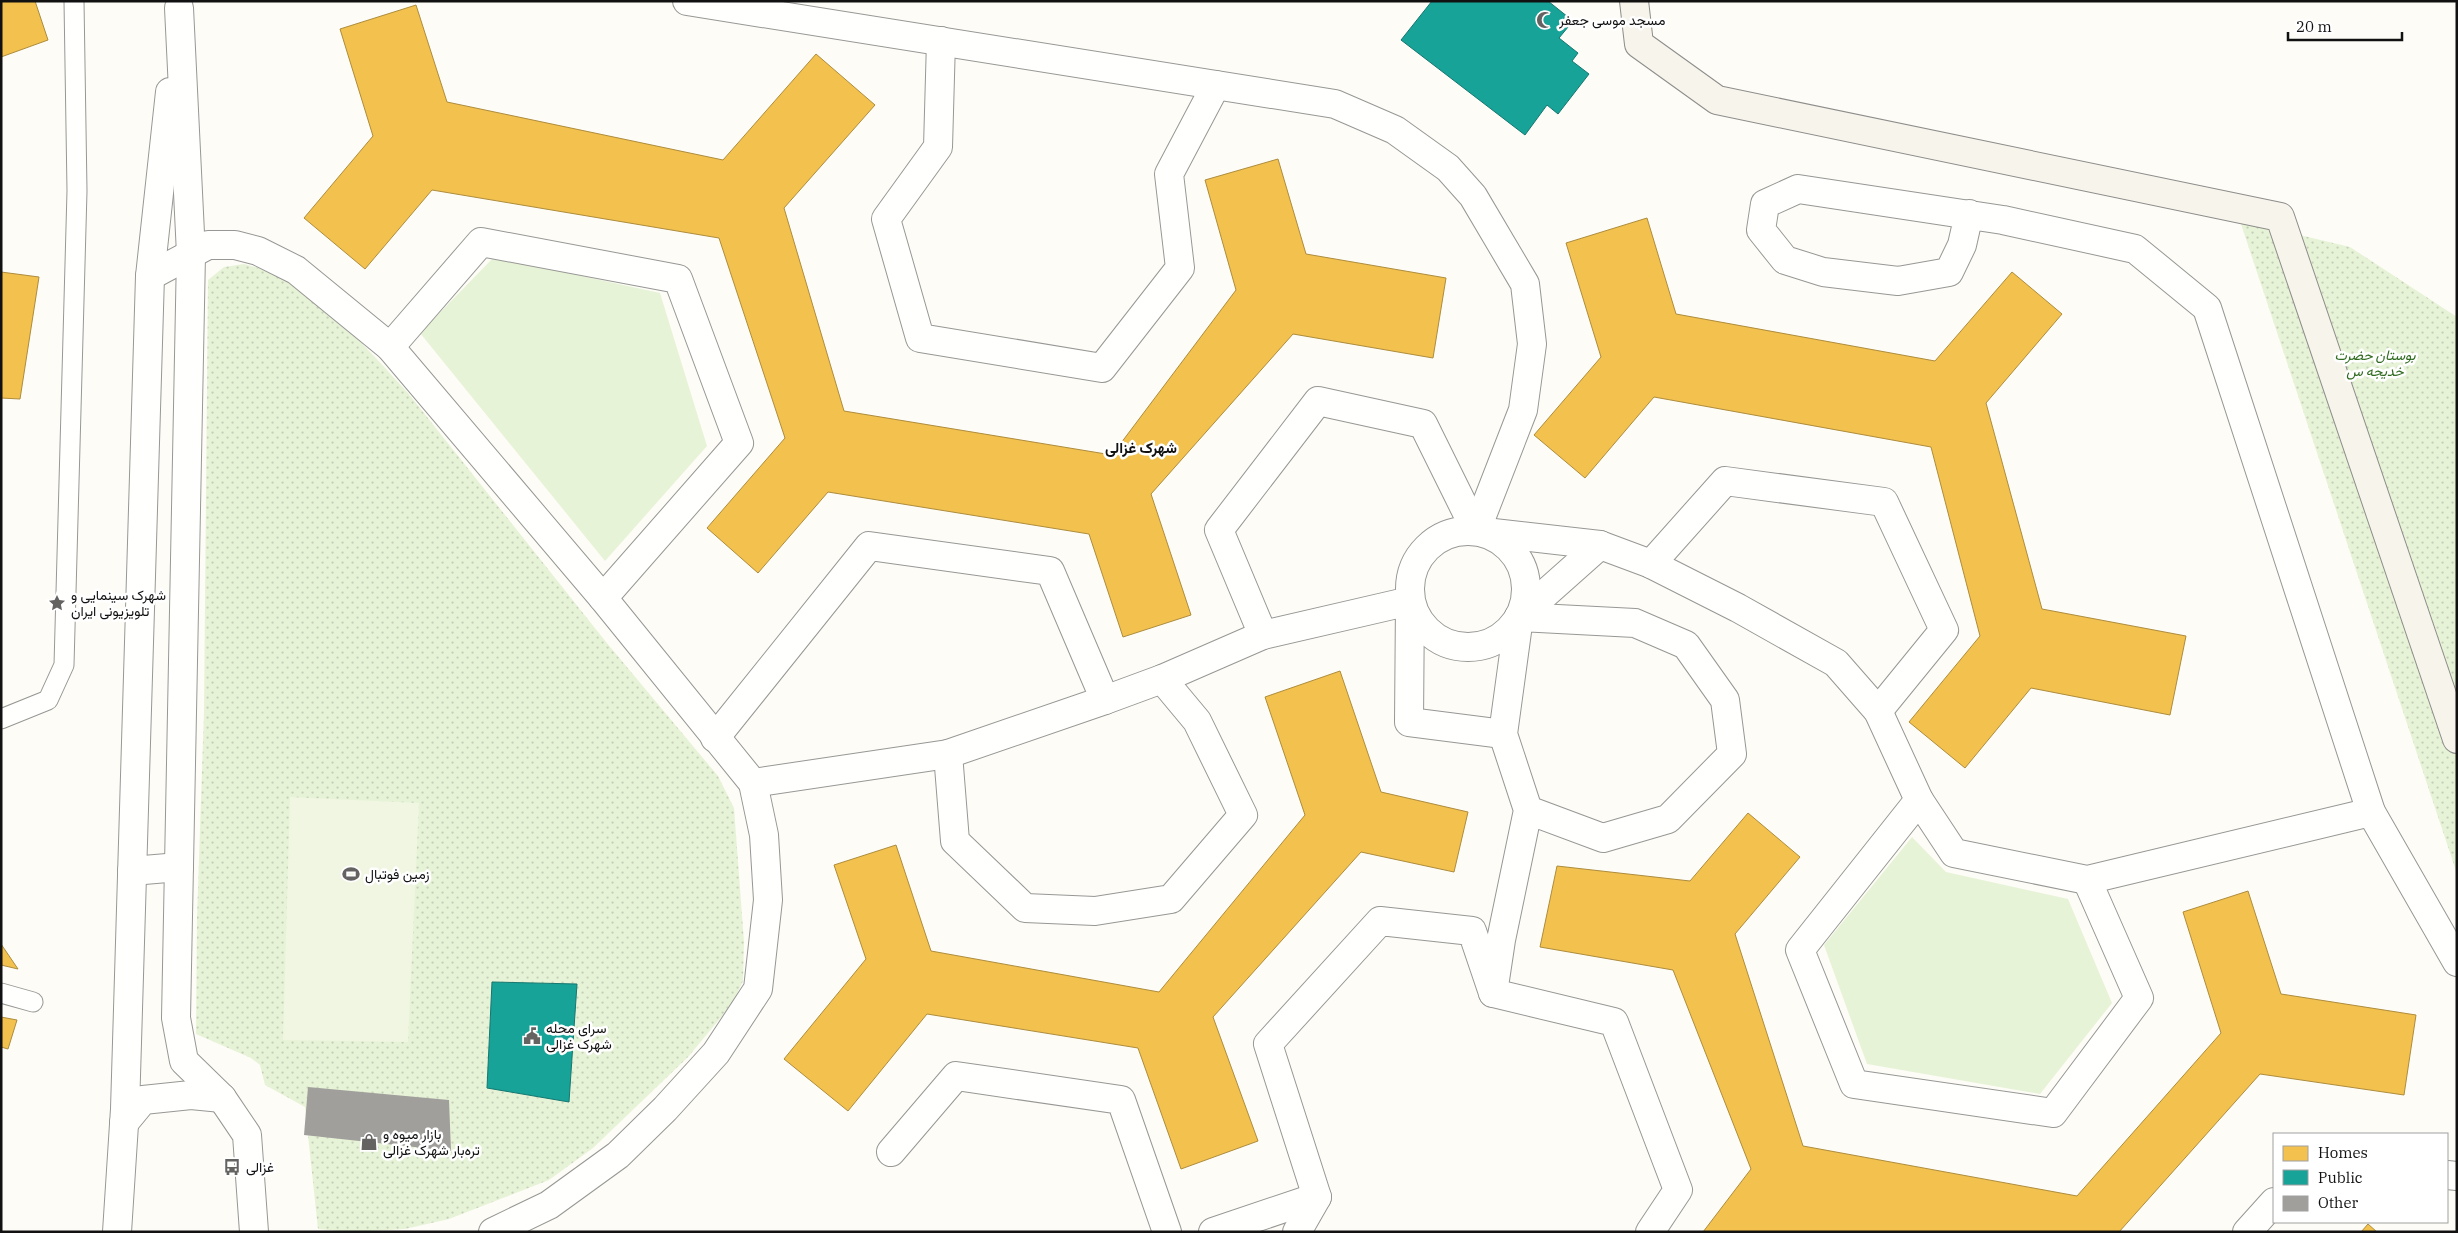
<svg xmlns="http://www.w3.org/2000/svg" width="2458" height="1233" font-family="'IBM Plex Serif',Vazirmatn,serif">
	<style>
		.grass { fill: #e7f3d7 }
		.park { fill: url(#park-dots) }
		.pitch { fill: #f0f6e1 }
		.homes { fill: #f2c14e; stroke: #ae8c3c }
		.public { fill: #17a398; stroke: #157770 }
		.building { fill: #a19f9c }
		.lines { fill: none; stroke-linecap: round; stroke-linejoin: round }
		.lane-casing { stroke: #979795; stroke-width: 21 }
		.street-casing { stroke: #979795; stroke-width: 30 }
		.secondary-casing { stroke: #8e8d8b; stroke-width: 30 }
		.lane { stroke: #fffffe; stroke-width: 19 }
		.street { stroke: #fffffe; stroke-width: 28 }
		.secondary { stroke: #f6f4eb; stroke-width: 28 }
		.labels { text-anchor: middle; stroke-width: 5; stroke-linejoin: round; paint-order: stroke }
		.poi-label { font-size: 14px; fill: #111; stroke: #fff; text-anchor: start }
		.park-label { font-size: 14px; font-style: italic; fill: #2f6b1f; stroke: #fff }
		.neighbourhood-label { font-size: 15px; font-weight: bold; fill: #111; stroke: #fff }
	</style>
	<defs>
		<pattern id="park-dots" width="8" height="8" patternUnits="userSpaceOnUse" patternTransform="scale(1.25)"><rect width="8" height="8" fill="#e7f3d7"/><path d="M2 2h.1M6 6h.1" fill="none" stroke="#c5cfb8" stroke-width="1.8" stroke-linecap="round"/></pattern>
	</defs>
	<rect width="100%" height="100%" fill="#fdfcf7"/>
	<g class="grass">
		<path d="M 494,257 L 660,293 L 707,446 L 605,561 L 420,333 Z"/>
		<path d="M 1912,837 L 1946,872 L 2068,899 L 2112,1003 L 2040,1094 L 1867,1064 L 1824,945 Z"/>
	</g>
	<g class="park">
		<path d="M 2240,221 L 2350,247 L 2457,317 L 2457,874 Z"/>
		<path d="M 244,264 C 254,267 265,269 274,273 C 325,301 369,350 408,393 L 606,642 L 718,776 L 734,808 L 744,942 L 743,981 L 732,1004 L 688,1057 L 593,1148 L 549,1180 L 449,1219 L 405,1229 L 350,1232 L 318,1229 L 305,1107 L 265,1085 L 260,1065 L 251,1058 L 196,1034 L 197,918 L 204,712 L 208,280 L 224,267 Z"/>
	</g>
	<path class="pitch" d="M 290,797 L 419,803 L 408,1042 L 283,1040 Z"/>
	<g class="homes">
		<path d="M 1,1 L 35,1 L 48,40 L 1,57 Z"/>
		<path d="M 416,5 L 447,102 L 723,160 L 816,54 L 875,105 L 784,208 L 844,411 L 1112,455 L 1236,290 L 1205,180 L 1278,159 L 1306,254 L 1446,278 L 1433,358 L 1293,334 L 1151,494 L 1191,615 L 1123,637 L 1089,534 L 828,492 L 758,573 L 707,528 L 785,438 L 719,238 L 432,190 L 365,269 L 304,218 L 373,136 L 340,29 Z"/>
		<path d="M 1647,218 L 1676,314 L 1935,361 L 2012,272 L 2062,314 L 1986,403 L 2042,609 L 2186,636 L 2170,715 L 2031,688 L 1965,768 L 1909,722 L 1980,636 L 1931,447 L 1654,397 L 1585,478 L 1534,435 L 1601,357 L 1566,243 Z"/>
		<path d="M 1,272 L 39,277 L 20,399 L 1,398 Z"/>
		<path d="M 1340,671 L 1381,792 L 1468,812 L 1454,872 L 1361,852 L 1213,1017 L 1258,1141 L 1181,1169 L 1138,1048 L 927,1014 L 848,1111 L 784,1059 L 866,959 L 834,865 L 896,845 L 931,951 L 1159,992 L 1305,815 L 1265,697 Z"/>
		<path d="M 1748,813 L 1800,857 L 1735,934 L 1803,1146 L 2077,1196 L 2221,1033 L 2183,912 L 2248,891 L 2281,994 L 2416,1015 L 2404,1095 L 2260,1074 L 2119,1232 L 1703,1232 L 1751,1169 L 1673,970 L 1540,947 L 1557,866 L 1690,881 Z"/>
		<path d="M 1,944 L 18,969 L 1,965 Z"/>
		<path d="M 1,1017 L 17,1020 L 8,1049 L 1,1047 Z"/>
		<path d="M 2368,1224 L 2377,1232 L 2361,1232 Z"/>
	</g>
	<g class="public">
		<path d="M 1432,1 L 1548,1 L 1573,21 L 1559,38 L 1578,53 L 1572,61 L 1589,74 L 1558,114 L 1547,105 L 1525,135 L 1401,40 Z"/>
		<path d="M 492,982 L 577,984 L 569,1102 L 487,1088 Z"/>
	</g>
	<path class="building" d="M 308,1087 L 449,1100 L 451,1151 L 304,1135 Z"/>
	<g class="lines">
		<g class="lane-casing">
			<g id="lane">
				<path d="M 1,719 L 48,700 L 64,665 L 77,191 L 74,1"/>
				<path d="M 1,993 L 33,1002"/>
			</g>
		</g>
		<g class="street-casing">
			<g id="street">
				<path d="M 687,1 L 1335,104 L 1395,130 L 1448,168 L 1473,196 L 1525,284 L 1532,344 L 1523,410 L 1476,531"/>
				<path d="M 179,8 L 191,254 L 176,1018 L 184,1061 L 222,1098 L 247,1135 L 254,1232"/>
				<path d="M 941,41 L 938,147 L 886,219 L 920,338 L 1102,368 L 1180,268 L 1169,174 L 1216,85"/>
				<path d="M 1969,214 L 1962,245 L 1949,272 L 1898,281 L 1823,272 L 1785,260 L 1761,230 L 1765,204 L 1798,189 L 2003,220 L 2135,249 L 2207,308 L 2371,812 L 2457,962"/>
				<path d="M 150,276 L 208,245 L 235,245 L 258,251 L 296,270 L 390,347 L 603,598 L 753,783 L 764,835 L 768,900 L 758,989 L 716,1053 L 665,1109 L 618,1155 L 549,1205 L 493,1232"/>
				<path d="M 390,347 L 481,242 L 678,279 L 739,443 L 603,598"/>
				<circle cx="1468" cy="589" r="58"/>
				<path d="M 1476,531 L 1600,545 L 1651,564 L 1738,608 L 1836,663 L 1878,711 L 1919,800 L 1954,853 L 2087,880 L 2371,812"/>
				<path d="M 1651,564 L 1725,481 L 1884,502 L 1944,630 L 1878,711"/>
				<path d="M 1519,617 L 1600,545"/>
				<path d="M 1263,635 L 1219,530 L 1318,401 L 1423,424 L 1476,531"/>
				<path d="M 1162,679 L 1263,635 L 1410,601 L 1409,722 L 1503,734"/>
				<path d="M 715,738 L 869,546 L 1050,571 L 1105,700 L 948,754 L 753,783"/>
				<path d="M 948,754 L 955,841 L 1025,908 L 1095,911 L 1171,899 L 1243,815 L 1197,721 L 1162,679 L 1105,700"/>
				<path d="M 1919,800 L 1800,950 L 1854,1084 L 2053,1113 L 2139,998 L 2087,880"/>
				<path d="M 132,871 L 179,867"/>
				<path d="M 1493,993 L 1501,940 L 1528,810 L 1603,838 L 1668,819 L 1732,754 L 1725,700 L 1686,645 L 1635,623 L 1519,617 L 1503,734 L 1528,810"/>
				<path d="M 124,1123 L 143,1100 L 191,1095 L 222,1098"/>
				<path d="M 891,1152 L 956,1076 L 1121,1100 L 1167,1232"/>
				<path d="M 2447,1175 L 2457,1176"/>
				<path d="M 117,1232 L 125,1109 L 150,276 L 170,92"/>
				<path d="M 1213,1232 L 1317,1197"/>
				<path d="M 1297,1232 L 1317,1197 L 1268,1044 L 1380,921 L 1472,931 L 1493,993 L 1614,1022 L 1678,1190 L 1650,1232"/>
				<path d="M 2247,1232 L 2274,1202"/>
			</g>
		</g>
		<g class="secondary-casing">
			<path id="secondary" d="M 1634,1 L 1639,44 L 1717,100 L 2280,217 L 2457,739"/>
		</g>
		<use href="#lane" class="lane"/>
		<use href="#street" class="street"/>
		<use href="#secondary" class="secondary"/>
	</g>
	<defs>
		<g id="mosque-bare" transform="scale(1.35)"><path d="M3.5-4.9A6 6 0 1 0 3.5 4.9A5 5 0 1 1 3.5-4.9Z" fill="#646362" stroke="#fff" stroke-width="2.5" paint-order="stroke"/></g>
		<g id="sight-bare" transform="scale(1.35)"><path d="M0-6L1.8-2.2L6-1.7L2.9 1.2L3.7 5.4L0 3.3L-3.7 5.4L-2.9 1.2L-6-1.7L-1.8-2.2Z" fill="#646362" stroke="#fff" stroke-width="2.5" paint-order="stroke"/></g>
		<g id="stadium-bare" transform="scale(1.35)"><path d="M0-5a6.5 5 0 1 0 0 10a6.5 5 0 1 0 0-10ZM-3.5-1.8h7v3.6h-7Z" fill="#646362" stroke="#fff" stroke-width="2.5" paint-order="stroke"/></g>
		<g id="civic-bare" transform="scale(1.35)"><path d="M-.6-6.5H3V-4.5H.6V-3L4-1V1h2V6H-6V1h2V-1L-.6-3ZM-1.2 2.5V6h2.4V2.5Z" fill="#646362" stroke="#fff" stroke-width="2.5" paint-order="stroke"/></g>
		<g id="shop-bare" transform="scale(1.35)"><path d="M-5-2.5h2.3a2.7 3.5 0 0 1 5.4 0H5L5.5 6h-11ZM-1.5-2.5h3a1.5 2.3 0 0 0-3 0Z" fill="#646362" stroke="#fff" stroke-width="2.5" paint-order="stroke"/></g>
		<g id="bus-bare" transform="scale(1.35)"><path d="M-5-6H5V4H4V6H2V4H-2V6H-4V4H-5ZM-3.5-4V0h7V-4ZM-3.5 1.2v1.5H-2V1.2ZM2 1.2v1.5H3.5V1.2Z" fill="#646362" stroke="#fff" stroke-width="2.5" paint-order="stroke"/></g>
	</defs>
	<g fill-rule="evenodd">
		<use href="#mosque-bare" x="1545" y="20"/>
		<use href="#sight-bare" x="57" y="603"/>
		<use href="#stadium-bare" x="351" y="874"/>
		<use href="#civic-bare" x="532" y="1036"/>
		<use href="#shop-bare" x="369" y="1142"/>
		<use href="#bus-bare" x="232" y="1167"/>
	</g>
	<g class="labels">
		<g class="poi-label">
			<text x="1559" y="25">مسجد موسی جعفر</text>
			<text x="71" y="600">شهرک سینمایی و<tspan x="71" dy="16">تلویزیونی ایران</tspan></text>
			<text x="365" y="879">زمین فوتبال</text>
			<text x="546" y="1033">سرای محله<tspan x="546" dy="16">شهرک غزالی</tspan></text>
			<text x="383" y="1139">بازار میوه و<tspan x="383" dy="16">تره‌بار شهرک غزالی</tspan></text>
			<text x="246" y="1172">غزالی</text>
		</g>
		<g class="park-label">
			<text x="2375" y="360">بوستان حضرت<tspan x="2375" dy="16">خدیجه س</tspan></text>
		</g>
		<g class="neighbourhood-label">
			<text x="1141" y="453">شهرک غزالی</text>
		</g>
	</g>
	<rect width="2458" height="1233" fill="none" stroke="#111111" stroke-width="5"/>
	<rect x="2273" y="1133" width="175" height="90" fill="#ffffff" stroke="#a0a0a0"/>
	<rect x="2283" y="1146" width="25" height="15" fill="#f2c14e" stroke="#a0a0a0"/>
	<text x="2318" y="1158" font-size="15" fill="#111111">Homes</text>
	<rect x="2283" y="1170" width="25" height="15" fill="#17a398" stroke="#a0a0a0"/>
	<text x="2318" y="1183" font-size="15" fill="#111111">Public</text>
	<rect x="2283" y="1196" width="25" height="15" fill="#a19f9c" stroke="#a0a0a0"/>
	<text x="2318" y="1208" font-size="15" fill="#111111">Other</text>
	<path d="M2288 32v8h114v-8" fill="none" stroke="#111111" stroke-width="2.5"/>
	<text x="2296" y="32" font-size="15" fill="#111111" stroke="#ffffff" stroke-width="4" paint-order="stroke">20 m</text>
</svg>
